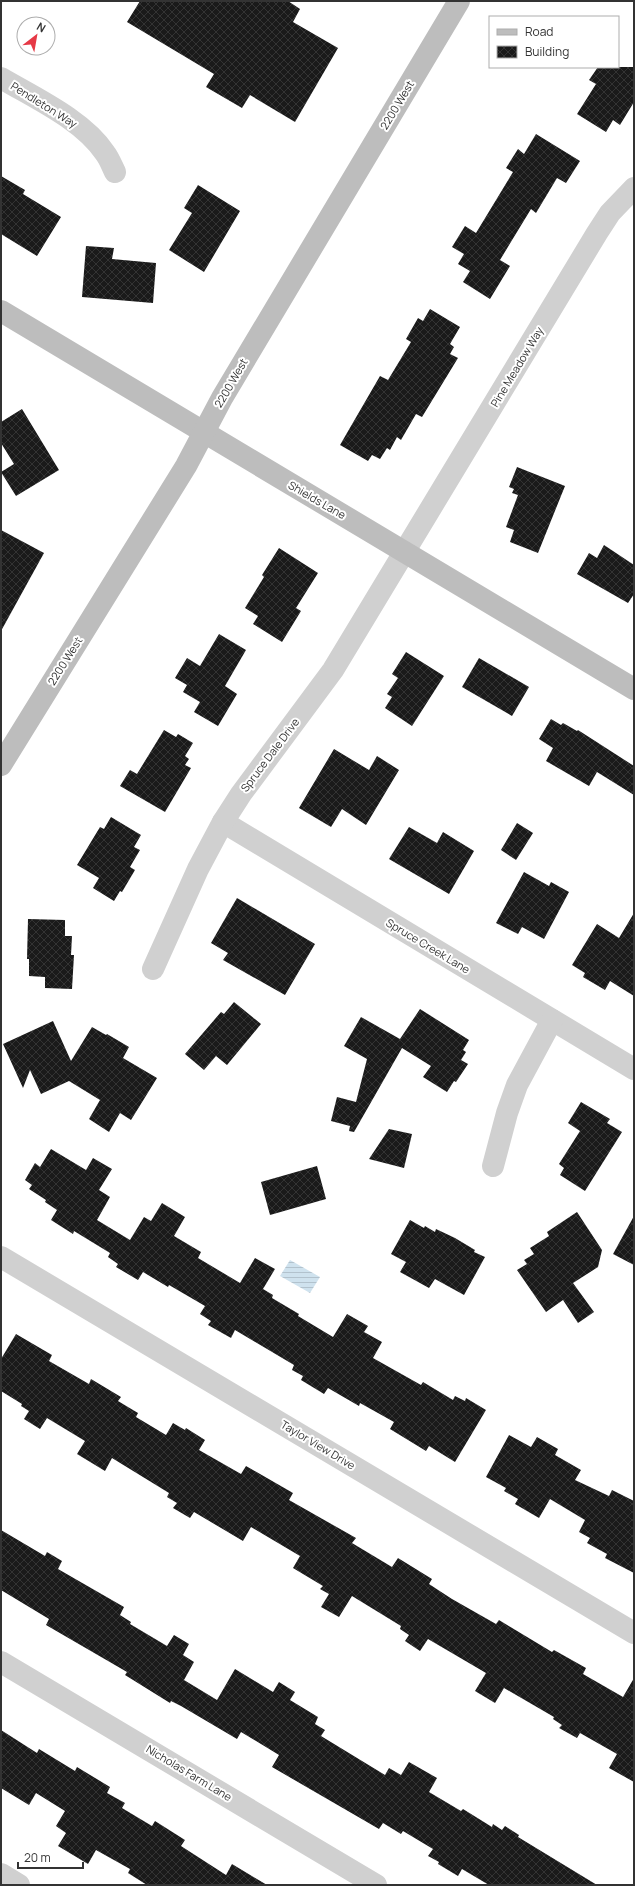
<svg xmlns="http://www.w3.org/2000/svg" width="635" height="1886" font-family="Manrope,sans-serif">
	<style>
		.water { fill: url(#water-rules) }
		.building { fill: url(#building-cross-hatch) }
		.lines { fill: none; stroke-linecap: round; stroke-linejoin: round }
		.street { stroke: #d0d0d0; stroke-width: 22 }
		.secondary { stroke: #bdbdbd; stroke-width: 22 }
		.labels { text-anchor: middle; stroke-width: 4; stroke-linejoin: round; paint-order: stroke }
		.street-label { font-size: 11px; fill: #333; stroke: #fff }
	</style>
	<defs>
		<pattern id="water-rules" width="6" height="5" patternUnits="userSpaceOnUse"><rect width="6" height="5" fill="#cfe2ee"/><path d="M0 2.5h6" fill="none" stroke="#b2c2cd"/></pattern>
		<pattern id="building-cross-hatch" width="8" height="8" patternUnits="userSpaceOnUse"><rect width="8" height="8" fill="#1a1a1a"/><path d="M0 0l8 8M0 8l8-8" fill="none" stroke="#333"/></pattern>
	</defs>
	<rect width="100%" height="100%" fill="#fff"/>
	<path class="water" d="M 290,1260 L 320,1277 L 310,1293 L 280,1276 Z"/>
	<g class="building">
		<path d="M 140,1 L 288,1 L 300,9 L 293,22 L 338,48 L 295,122 L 250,95 L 242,108 L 206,87 L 214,74 L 127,22 Z"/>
		<path d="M 598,67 L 634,67 L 634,102 L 620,125 L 613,120 L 606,132 L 577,114 L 596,84 L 589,80 Z"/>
		<path d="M 536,134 L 580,161 L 566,183 L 557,178 L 536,213 L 531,209 L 500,260 L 510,266 L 490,299 L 463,282 L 470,271 L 458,264 L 464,254 L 452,247 L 465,226 L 476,233 L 513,172 L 506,168 L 518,149 L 524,154 Z"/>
		<path d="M 1,176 L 25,190 L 23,194 L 61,217 L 37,256 L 1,234 Z"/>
		<path d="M 198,185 L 240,211 L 204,272 L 169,250 L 192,213 L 184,208 Z"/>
		<path d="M 86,246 L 114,248 L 112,259 L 156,263 L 153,303 L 82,297 Z"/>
		<path d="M 430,309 L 460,327 L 450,344 L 454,347 L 450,354 L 458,358 L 422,417 L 416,414 L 401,440 L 397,437 L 390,450 L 387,448 L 380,459 L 372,455 L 368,461 L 340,445 L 380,376 L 388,380 L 411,342 L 406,339 L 418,318 L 423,321 Z"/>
		<path d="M 22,409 L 59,470 L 16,496 L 1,472 L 14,464 L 1,443 L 1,422 Z"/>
		<path d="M 517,467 L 565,486 L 538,553 L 510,542 L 514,530 L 506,527 L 518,495 L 512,493 L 514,489 L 509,487 Z"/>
		<path d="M 1,530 L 44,553 L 1,631 Z"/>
		<path d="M 604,545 L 634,565 L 634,594 L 628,603 L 577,574 L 589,553 L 597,558 Z"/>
		<path d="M 279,548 L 318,573 L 296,608 L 301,611 L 282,642 L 253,624 L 258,616 L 245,608 L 264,577 L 262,575 Z"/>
		<path d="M 219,634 L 246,650 L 225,686 L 237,694 L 218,726 L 194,712 L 200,702 L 183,692 L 187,685 L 175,678 L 187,658 L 200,666 Z"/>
		<path d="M 406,652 L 444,676 L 412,726 L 385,708 L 392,697 L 387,694 L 398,678 L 392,674 Z"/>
		<path d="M 479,658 L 529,687 L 512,716 L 462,687 Z"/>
		<path d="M 551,719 L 561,725 L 563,723 L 577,731 L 578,730 L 634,766 L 634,795 L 597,772 L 589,786 L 546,761 L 553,748 L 539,739 Z"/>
		<path d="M 164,730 L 176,737 L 178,734 L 193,743 L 185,756 L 189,759 L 185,765 L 191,768 L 165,812 L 120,786 L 130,770 L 137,774 Z"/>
		<path d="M 334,749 L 369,770 L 377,756 L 399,770 L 366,825 L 342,809 L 331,827 L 299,808 Z"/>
		<path d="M 111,817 L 141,835 L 134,847 L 140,850 L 130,867 L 135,870 L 122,892 L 120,891 L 114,901 L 93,888 L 99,878 L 77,865 L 100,827 L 104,829 Z"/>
		<path d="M 517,823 L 533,833 L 516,860 L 501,850 Z"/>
		<path d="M 409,827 L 437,843 L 443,832 L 474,851 L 449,894 L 389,859 Z"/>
		<path d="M 524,872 L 549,886 L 551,882 L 569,892 L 544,939 L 522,927 L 518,934 L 496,923 Z"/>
		<path d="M 237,898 L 315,944 L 285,995 L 223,960 L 228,953 L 211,943 Z"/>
		<path d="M 634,913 L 634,996 L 610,981 L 605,990 L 583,977 L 585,973 L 572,965 L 597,924 L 619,938 Z"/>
		<path d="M 28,919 L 65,920 L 65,936 L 72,936 L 71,955 L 74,955 L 72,989 L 45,988 L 45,977 L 29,976 L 29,959 L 27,959 Z"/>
		<path d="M 234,1002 L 261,1024 L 227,1065 L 216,1056 L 204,1070 L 185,1054 L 221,1012 L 224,1014 Z"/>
		<path d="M 420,1009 L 469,1040 L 463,1050 L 466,1052 L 461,1060 L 468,1064 L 456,1082 L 454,1081 L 447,1092 L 423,1077 L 431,1066 L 402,1048 L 354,1132 L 349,1131 L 350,1126 L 331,1121 L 337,1097 L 356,1102 L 367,1059 L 344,1046 L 361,1017 L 400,1039 Z"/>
		<path d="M 53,1021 L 71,1061 L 92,1027 L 106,1035 L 107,1034 L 129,1047 L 123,1058 L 157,1078 L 131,1120 L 120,1113 L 109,1132 L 89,1119 L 100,1100 L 69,1081 L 41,1094 L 30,1070 L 23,1088 L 3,1044 Z"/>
		<path d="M 581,1102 L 610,1119 L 607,1123 L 622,1132 L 585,1191 L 560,1175 L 564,1168 L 559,1164 L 580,1131 L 568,1123 Z"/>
		<path d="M 389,1129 L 412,1134 L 404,1168 L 369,1159 Z"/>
		<path d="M 51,1149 L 86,1170 L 93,1158 L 112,1169 L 99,1190 L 110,1197 L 97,1220 L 130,1240 L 144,1217 L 151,1221 L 162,1203 L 185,1217 L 174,1236 L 201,1252 L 198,1258 L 240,1283 L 255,1258 L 275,1269 L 263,1289 L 273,1295 L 272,1298 L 299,1314 L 298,1316 L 333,1337 L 347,1314 L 368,1326 L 364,1332 L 382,1342 L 373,1358 L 421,1385 L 423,1382 L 453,1400 L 455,1396 L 465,1401 L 466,1398 L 486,1410 L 455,1462 L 429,1446 L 426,1451 L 390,1429 L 394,1422 L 360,1403 L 359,1406 L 328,1388 L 324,1394 L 301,1380 L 303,1376 L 292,1370 L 294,1365 L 235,1330 L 231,1338 L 208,1325 L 211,1321 L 200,1314 L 205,1306 L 169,1285 L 168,1287 L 143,1272 L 138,1280 L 116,1267 L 118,1264 L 108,1257 L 110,1253 L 74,1231 L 73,1234 L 51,1220 L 57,1210 L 45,1202 L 46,1200 L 29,1189 L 32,1185 L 25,1180 L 35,1163 L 40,1167 Z"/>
		<path d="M 317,1166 L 326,1199 L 270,1215 L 261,1182 Z"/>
		<path d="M 577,1212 L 602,1250 L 598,1267 L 573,1283 L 594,1312 L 578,1323 L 563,1300 L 546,1312 L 517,1270 L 527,1264 L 524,1260 L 534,1254 L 530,1248 L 549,1236 L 547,1232 Z"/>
		<path d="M 634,1216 L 634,1265 L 613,1254 Z"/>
		<path d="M 410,1220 L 424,1228 L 425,1226 L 435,1232 L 436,1229 L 455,1238 L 475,1250 L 474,1252 L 485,1257 L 464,1295 L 435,1279 L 429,1288 L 400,1272 L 406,1262 L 391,1254 Z"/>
		<path d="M 16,1334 L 52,1355 L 49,1361 L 89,1384 L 91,1379 L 121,1397 L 118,1401 L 138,1413 L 136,1417 L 166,1435 L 173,1423 L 185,1430 L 186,1428 L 205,1440 L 199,1450 L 241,1474 L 246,1466 L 293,1493 L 289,1500 L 356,1538 L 352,1543 L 392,1567 L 398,1558 L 432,1579 L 429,1584 L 452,1599 L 496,1624 L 499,1620 L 552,1652 L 554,1650 L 586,1668 L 583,1674 L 623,1697 L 634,1678 L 634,1782 L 609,1768 L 617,1754 L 580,1733 L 577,1738 L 559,1728 L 562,1725 L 553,1719 L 554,1717 L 504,1688 L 495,1703 L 475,1691 L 486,1673 L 428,1639 L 420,1651 L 405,1641 L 409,1635 L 400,1629 L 401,1626 L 352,1596 L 339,1617 L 321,1607 L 329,1594 L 320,1589 L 323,1586 L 293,1568 L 300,1556 L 251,1527 L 243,1541 L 194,1512 L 190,1518 L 173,1508 L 177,1503 L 167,1497 L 169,1493 L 112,1458 L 105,1471 L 77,1454 L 85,1441 L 47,1418 L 40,1429 L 24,1419 L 29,1411 L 21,1406 L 22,1404 L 1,1391 L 1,1359 Z"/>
		<path d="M 509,1435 L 531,1447 L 537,1437 L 558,1449 L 555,1455 L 581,1470 L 575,1480 L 609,1496 L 612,1490 L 634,1501 L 634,1573 L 605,1558 L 607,1554 L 587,1543 L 590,1538 L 579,1532 L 585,1520 L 550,1499 L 539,1518 L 515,1504 L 518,1499 L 504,1491 L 506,1488 L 486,1477 Z"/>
		<path d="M 1,1530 L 45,1556 L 47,1552 L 62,1561 L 58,1569 L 124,1607 L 120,1615 L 131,1622 L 130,1624 L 167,1646 L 174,1635 L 189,1644 L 183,1655 L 194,1662 L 184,1680 L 217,1700 L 235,1669 L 273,1692 L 279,1682 L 295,1692 L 290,1700 L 318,1717 L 315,1724 L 325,1730 L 321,1736 L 385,1775 L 389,1768 L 401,1775 L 409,1762 L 437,1778 L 429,1792 L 461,1811 L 463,1809 L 492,1827 L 493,1824 L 502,1830 L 505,1826 L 519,1835 L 518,1837 L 597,1885 L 489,1885 L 462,1869 L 458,1876 L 438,1864 L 439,1862 L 428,1856 L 433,1849 L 403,1831 L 401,1834 L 383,1823 L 379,1829 L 272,1767 L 279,1755 L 241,1732 L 237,1739 L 181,1706 L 171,1701 L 170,1703 L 125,1675 L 127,1672 L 46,1625 L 49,1619 L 1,1590 Z"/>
		<path d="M 1,1730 L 37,1753 L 39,1749 L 75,1771 L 77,1767 L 110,1787 L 107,1793 L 125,1803 L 122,1808 L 152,1826 L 155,1821 L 185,1840 L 181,1846 L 226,1875 L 232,1864 L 267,1885 L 147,1885 L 128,1873 L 130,1869 L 96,1850 L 88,1864 L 58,1846 L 66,1833 L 56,1826 L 65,1811 L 36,1793 L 29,1805 L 1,1788 Z"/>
	</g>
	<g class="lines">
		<g class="street">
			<path d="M 1,78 C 35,98 83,120 105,153 C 109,158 112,166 115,172"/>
			<path d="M 223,822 L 634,1069"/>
			<path d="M 153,969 L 198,869 L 223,822 L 241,794 L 333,670 L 597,233 L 610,213 L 634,188"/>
			<path d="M 493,1166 L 507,1113 L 517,1085 L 552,1020"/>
			<path d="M 1,1257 L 634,1633"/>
			<path d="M 1,1662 L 376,1885"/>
			<path d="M 1,1874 L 19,1885"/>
		</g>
		<g class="secondary">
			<path d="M 1,311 L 634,689"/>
			<path d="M 1,765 L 186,466 L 222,398 L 459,1"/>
		</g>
	</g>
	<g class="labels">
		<g class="street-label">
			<text transform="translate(44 105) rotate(32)" y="4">Pendleton Way</text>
			<text transform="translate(397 105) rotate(-59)" y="4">2200 West</text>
			<text transform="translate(517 367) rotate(-59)" y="4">Pine Meadow Way</text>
			<text transform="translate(231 383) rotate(-60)" y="4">2200 West</text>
			<text transform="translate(317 500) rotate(30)" y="4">Shields Lane</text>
			<text transform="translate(65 661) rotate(-58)" y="4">2200 West</text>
			<text transform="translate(270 755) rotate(-53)" y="4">Spruce Dale Drive</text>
			<text transform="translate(428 946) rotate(31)" y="4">Spruce Creek Lane</text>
			<text transform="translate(318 1445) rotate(31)" y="4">Taylor View Drive</text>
			<text transform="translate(189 1773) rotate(31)" y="4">Nicholas Farm Lane</text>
		</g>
	</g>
	<rect width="635" height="1886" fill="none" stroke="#333333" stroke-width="4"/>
	<rect x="489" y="16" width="130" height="52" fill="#ffffff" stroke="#adadad"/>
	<rect x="497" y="29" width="20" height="6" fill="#bdbdbd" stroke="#adadad"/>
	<text x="525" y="36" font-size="12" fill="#333333">Road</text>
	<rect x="497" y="46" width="20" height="12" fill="url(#building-cross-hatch)" stroke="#adadad"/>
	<text x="525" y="56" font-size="12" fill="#333333">Building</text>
	<g transform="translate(36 36) rotate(31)"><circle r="19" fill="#ffffff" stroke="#adadad"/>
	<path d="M0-3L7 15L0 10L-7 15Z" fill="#e63946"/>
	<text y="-6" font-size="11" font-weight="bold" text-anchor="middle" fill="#333333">N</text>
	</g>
	<path d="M18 1862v6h65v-6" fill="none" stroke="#333333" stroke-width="2"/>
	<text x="24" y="1862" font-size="12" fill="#333333" stroke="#ffffff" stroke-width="3" paint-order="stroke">20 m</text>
</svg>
